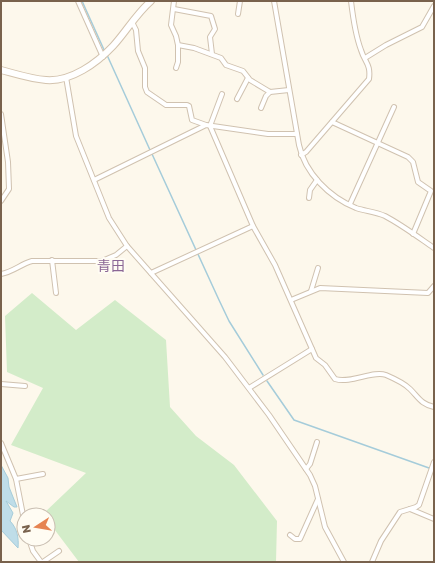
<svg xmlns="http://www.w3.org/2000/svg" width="435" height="563" font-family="'Golos Text','Noto Sans JP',sans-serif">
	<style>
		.green { fill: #d3ecc9 }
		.water { fill: #bfdde8; stroke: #a5ccda }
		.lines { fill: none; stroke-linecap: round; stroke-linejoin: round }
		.stream { stroke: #a5ccda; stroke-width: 1.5 }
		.street-casing { stroke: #d0c2b0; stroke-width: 6 }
		.secondary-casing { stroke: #d3c3ae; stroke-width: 8 }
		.street { stroke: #fff; stroke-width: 4 }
		.secondary { stroke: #fff; stroke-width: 6 }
		.labels { text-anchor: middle; stroke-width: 4; stroke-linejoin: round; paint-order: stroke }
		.quarter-label { font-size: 14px; fill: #8a6695; stroke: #fffcf3 }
	</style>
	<rect width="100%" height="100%" fill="#fdf8ec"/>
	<path class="green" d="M 32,293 L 76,330 L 115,300 L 166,340 L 170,407 L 196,436 L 234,465 L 277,521 L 276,562 L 79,562 L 48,521 L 48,515 L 43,514 L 86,473 L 11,445 L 43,388 L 7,372 L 5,316 Z"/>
	<path class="water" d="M 1,465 L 8,478 L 9,487 L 17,507 L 14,507 L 6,501 L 13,513 L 10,521 C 17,528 19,538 18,548 L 1,530 Z"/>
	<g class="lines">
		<g class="stream">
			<path d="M 82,1 L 105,52"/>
			<path d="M 107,55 L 150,150"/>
			<path d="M 152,154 L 219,300 L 229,321 L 263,375"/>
			<path d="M 267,381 L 294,420 L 429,468"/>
		</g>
		<g class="street-casing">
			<g id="street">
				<path d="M 78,1 L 103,57"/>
				<path d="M 174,1 L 171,25 L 176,36 L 178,45 L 194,48 L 221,58 L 226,65 L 243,71 L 250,80 L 270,92 L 289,90"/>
				<path d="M 274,1 L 299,145 C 305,173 329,197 356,208 C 365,211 376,212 385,216 C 402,225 418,237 434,248"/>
				<path d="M 174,9 L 211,16 L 215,29 L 210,37 L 212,54"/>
				<path d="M 238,14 L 240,1"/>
				<path d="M 132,22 L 136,30 L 138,51 L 145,68 L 145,87 L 147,92 L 166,105 L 187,105 L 189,106 L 192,120 L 206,125"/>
				<path d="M 365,58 L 386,45 L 422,27 L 434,6"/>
				<path d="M 176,68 L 178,62 L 178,45"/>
				<path d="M 66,77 L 76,136 L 109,218 L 127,246 L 225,357 L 269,415 L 310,475 L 315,486 L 325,527 L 344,562"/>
				<path d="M 222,94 L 210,126 L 253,226 L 275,265 L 316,358 L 325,365 L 335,379 C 351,384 373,370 386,375 C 393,378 405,384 410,389 C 419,398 421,404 434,407"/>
				<path d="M 237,99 L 248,78"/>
				<path d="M 261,108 L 266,96 L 270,92"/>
				<path d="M 1,114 L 8,162 L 9,189 L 1,201"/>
				<path d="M 332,122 L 408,157 L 413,162 L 418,182 L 431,191 L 413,234"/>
				<path d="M 301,155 L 306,152 L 369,79 C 371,64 365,63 361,50 C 355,34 353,18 351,1"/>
				<path d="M 94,180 L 206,125 L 268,134 L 297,134"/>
				<path d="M 309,198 L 310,190 L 317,180"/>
				<path d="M 350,204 L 394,107"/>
				<path d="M 52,260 L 56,293"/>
				<path d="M 151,273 L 253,226"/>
				<path d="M 1,274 C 13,272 21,264 32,261 L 102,261 L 116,255 L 127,246"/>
				<path d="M 311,291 L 318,268"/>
				<path d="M 291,300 L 320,288 L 428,293 L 434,286"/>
				<path d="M 1,384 L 25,386"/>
				<path d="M 249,388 L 312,349"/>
				<path d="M 1,443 L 16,479 L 24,520"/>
				<path d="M 306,469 L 310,464 L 317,442"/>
				<path d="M 16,479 L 43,474"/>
				<path d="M 410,509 L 434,519"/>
				<path d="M 290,535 L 295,539 L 300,539 L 318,499"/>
				<path d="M 29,539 L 33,551 L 41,562"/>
				<path d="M 43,562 L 59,551"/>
				<path d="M 372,562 L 381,541 L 400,512 L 416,507 L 419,505 L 434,462"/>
			</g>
		</g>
		<g class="secondary-casing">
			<path id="secondary" d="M 1,70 C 16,74 31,79 46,80 C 71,82 97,63 113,46 C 126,32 136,14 151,1"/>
		</g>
		<use href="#street" class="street"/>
		<use href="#secondary" class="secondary"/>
	</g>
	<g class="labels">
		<g class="quarter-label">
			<text x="111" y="271">青田</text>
		</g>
	</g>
	<rect width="435" height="563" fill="none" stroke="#79624d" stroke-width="4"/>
	<g transform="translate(36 527) rotate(258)"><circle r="19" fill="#fffcf3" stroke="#c9beb1"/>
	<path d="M0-3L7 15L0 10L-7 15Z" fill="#e68452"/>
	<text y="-6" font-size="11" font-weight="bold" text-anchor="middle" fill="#79624d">N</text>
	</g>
</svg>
